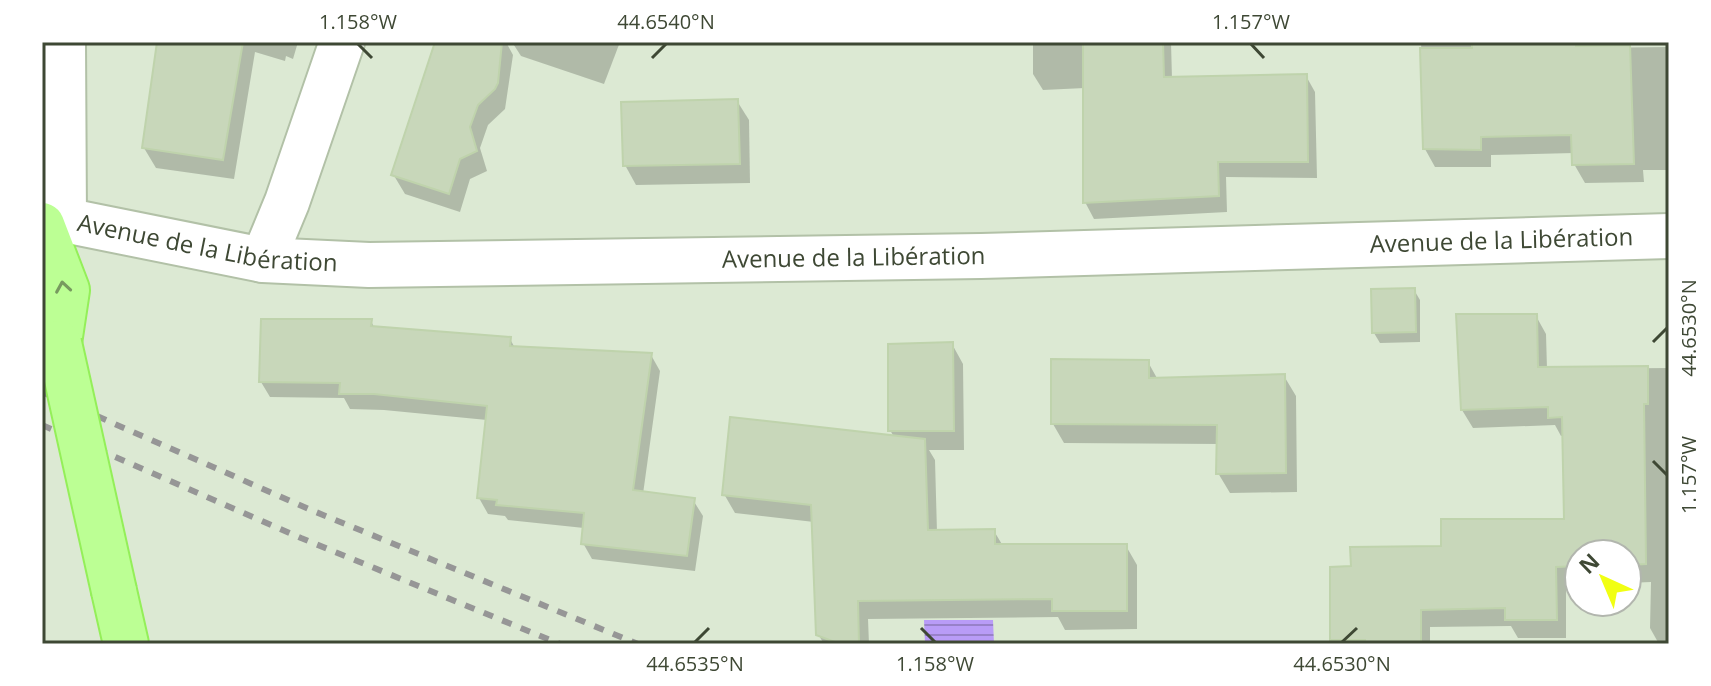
<svg xmlns="http://www.w3.org/2000/svg" width="1711" height="686" font-family="'Open Sans',sans-serif">
	<style>
		.residential { fill: #dce9d3; fill-rule: evenodd }
		.water { fill: url(#water-rules) }
		.shadow { fill: #0003 }
		.building { fill: #c8d7ba; stroke: #bfd3ac; stroke-width: 2 }
		.lines { fill: none; stroke-linecap: round; stroke-linejoin: round }
		.street-casing { stroke: #b2c1a7; stroke-width: 48 }
		.primary-casing { stroke: #94ef59; stroke-width: 48 }
		.street { stroke: #fff; stroke-width: 44 }
		.primary { stroke: #bcff94; stroke-width: 44 }
		.rail { stroke: #969696; stroke-width: 6; stroke-dasharray: 10 10; stroke-linecap: butt }
		.primary-bridge-casing { stroke: #94ef59; stroke-width: 48; stroke-linecap: butt }
		.primary-bridge { stroke: #bcff94; stroke-width: 44 }
		.oneway { stroke: #779a5f }
		.ticks { fill: none; stroke: #3e4834; stroke-width: 3 }
		.labels { text-anchor: middle; stroke-width: 6; stroke-linejoin: round; paint-order: stroke }
		.street-label { font-size: 24px; fill: #3e4834; stroke: #fff }
		.neatline { fill: none; stroke: #3e4834; stroke-width: 3 }
		.ticks-label { font-size: 20px; text-anchor: middle; fill: #3e4834 }
	</style>
	<defs>
		<pattern id="water-rules" width="6" height="5" patternUnits="userSpaceOnUse" patternTransform="scale(2)"><rect width="6" height="5" fill="#b99cf7"/><path d="M0 2.5h6" fill="none" stroke="#9881c9"/></pattern>
	</defs>
	<rect width="100%" height="100%" fill="#ebf4e5"/>
	<path class="residential" d="M 42,42 L 1669,42 L 1669,644 L 42,644 ZM 1579,554 L 1627,554 L 1627,602 L 1579,602 Z"/>
	<path class="water" d="M 924,620 L 993,620 L 994,644 L 925,644 Z"/>
	<g class="shadow">
		<path d="M 159,42 L 298,42 L 293,59 L 286,56 L 285,61 L 255,52 L 234,179 L 156,168 L 144,148 Z"/>
		<path d="M 437,42 L 506,42 L 513,55 L 505,109 L 488,125 L 480,148 L 487,171 L 470,179 L 460,212 L 405,194 L 393,174 Z"/>
		<path d="M 512,42 L 620,42 L 604,84 L 521,56 Z"/>
		<path d="M 1033,42 L 1171,42 L 1172,79 L 1306,76 L 1315,92 L 1317,178 L 1226,177 L 1227,212 L 1094,219 L 1085,202 L 1085,88 L 1043,90 L 1033,74 Z"/>
		<path d="M 1421,42 L 1579,42 L 1582,48 L 1669,47 L 1669,170 L 1643,170 L 1644,182 L 1585,183 L 1574,164 L 1574,153 L 1491,155 L 1491,167 L 1435,167 L 1425,149 Z"/>
		<path d="M 737,101 L 749,120 L 750,183 L 636,185 L 625,165 Z"/>
		<path d="M 1414,290 L 1420,300 L 1420,342 L 1380,343 L 1374,333 Z"/>
		<path d="M 1536,316 L 1546,334 L 1547,369 L 1669,368 L 1669,644 L 1659,644 L 1650,628 L 1651,582 L 1627,583 L 1627,554 L 1579,554 L 1579,584 L 1566,585 L 1566,638 L 1518,638 L 1511,626 L 1430,627 L 1430,644 L 1334,644 L 1332,640 L 1353,568 L 1566,521 L 1565,435 L 1561,436 L 1555,425 L 1473,428 L 1462,410 Z"/>
		<path d="M 371,321 L 375,329 L 510,339 L 515,348 L 651,355 L 660,371 L 643,494 L 693,500 L 703,516 L 695,571 L 592,559 L 583,543 L 584,528 L 508,520 L 505,516 L 488,514 L 479,498 L 487,420 L 384,410 L 350,409 L 344,398 L 270,397 L 261,382 Z"/>
		<path d="M 952,344 L 963,364 L 964,450 L 929,450 L 935,460 L 937,532 L 994,531 L 1003,546 L 1126,546 L 1137,565 L 1137,629 L 1065,630 L 1058,617 L 868,619 L 869,644 L 824,644 L 818,634 L 814,522 L 735,513 L 724,494 L 894,437 L 890,430 Z"/>
		<path d="M 1148,362 L 1158,380 L 1284,376 L 1296,396 L 1297,492 L 1230,493 L 1218,473 L 1219,444 L 1064,443 L 1053,424 Z"/>
	</g>
	<g class="building">
		<path d="M 157,42 L 243,42 L 223,160 L 142,148 Z"/>
		<path d="M 435,42 L 502,42 L 498,83 L 495,89 L 478,105 L 470,127 L 477,151 L 460,159 L 449,194 L 391,175 Z"/>
		<path d="M 1083,42 L 1163,42 L 1164,77 L 1307,74 L 1308,162 L 1218,162 L 1219,196 L 1083,203 Z"/>
		<path d="M 1472,42 L 1576,42 L 1576,46 L 1630,45 L 1634,164 L 1572,165 L 1571,135 L 1481,137 L 1481,150 L 1423,149 L 1420,48 L 1472,48 Z"/>
		<path d="M 738,99 L 740,164 L 623,166 L 621,102 Z"/>
		<path d="M 1415,288 L 1416,332 L 1372,333 L 1371,289 Z"/>
		<path d="M 1456,314 L 1537,314 L 1538,367 L 1648,366 L 1648,404 L 1644,404 L 1646,564 L 1627,565 L 1627,554 L 1579,554 L 1579,566 L 1556,567 L 1557,620 L 1505,620 L 1505,608 L 1421,610 L 1421,644 L 1365,644 L 1365,640 L 1330,640 L 1330,567 L 1351,566 L 1350,547 L 1441,546 L 1441,519 L 1564,519 L 1562,417 L 1548,418 L 1548,407 L 1461,410 Z"/>
		<path d="M 261,319 L 372,319 L 371,326 L 511,337 L 510,346 L 652,353 L 633,490 L 695,498 L 687,556 L 581,544 L 584,513 L 496,505 L 497,500 L 477,498 L 487,406 L 374,394 L 339,394 L 340,383 L 259,382 Z"/>
		<path d="M 953,342 L 954,431 L 888,431 L 888,344 Z"/>
		<path d="M 1051,359 L 1149,360 L 1149,378 L 1285,374 L 1286,473 L 1216,474 L 1217,425 L 1051,424 Z"/>
		<path d="M 730,417 L 925,439 L 928,530 L 995,529 L 995,544 L 1127,544 L 1127,611 L 1052,611 L 1052,599 L 858,601 L 859,644 L 840,644 L 816,635 L 811,505 L 722,495 Z"/>
	</g>
	<g class="lines">
		<g class="street-casing">
			<g id="street">
				<path d="M 63,42 L 64,220"/>
				<path id="s1" d="M 46,233 L 64,220 L 263,260 L 369,265 L 981,256 L 1669,236"/>
				<path d="M 263,260 L 287,202 L 342,42"/>
			</g>
		</g>
		<g class="primary-casing">
			<g id="primary">
				<path d="M 42,225 L 67,290 L 59,343"/>
				<path d="M 114,591 L 126,644"/>
			</g>
		</g>
		<use href="#street" class="street"/>
		<use href="#primary" class="primary"/>
		<g class="rail">
			<path d="M 42,392 L 311,510 L 638,644"/>
			<path d="M 42,425 L 301,538 L 560,644"/>
		</g>
		<g class="primary-bridge-casing">
			<path id="primary-bridge" d="M 59,343 L 114,591"/>
		</g>
		<use href="#primary-bridge" class="primary-bridge"/>
	</g>
	<defs><path id="oneway-chevron" d="M-2-3.5L2.5 0L-2 3.5" fill="none" stroke-width="1.6" stroke-linecap="round" stroke-linejoin="round" transform="scale(2)"/></defs>
	<use class="oneway" href="#oneway-chevron" transform="translate(63 287) rotate(-99)"/>
	<path class="ticks" d="M 358,44 L 372,58M 1251,44 L 1264,58M 652,58 L 666,44M 1653,342 L 1667,328M 1653,461 L 1667,475M 921,628 L 935,642M 695,642 L 709,628M 1342,642 L 1357,628"/>
	<g class="labels">
		<g class="street-label">
			<text dy="8" stroke="none"><textPath href="#s1" startOffset="1464">Avenue de la Libération</textPath></text>
			<text dy="8" stroke="none"><textPath href="#s1" startOffset="168">Avenue de la Libération</textPath></text>
			<text dy="8" stroke="none"><textPath href="#s1" startOffset="816">Avenue de la Libération</textPath></text>
		</g>
	</g>
	<rect width="1711" height="686" fill="none" stroke="#ffffff" stroke-width="88"/>
	<g transform="translate(1603 578) rotate(316)"><circle r="38" fill="#ffffff" stroke="#b2b6ae" stroke-width="2"/>
	<path d="M0-6L14 30L0 20L-14 30Z" fill="#f1ff12"/>
	<text y="-12" font-size="22" font-weight="bold" text-anchor="middle" fill="#3e4834">N</text>
	</g>
	<rect x="44" y="44" width="1623" height="598" class="neatline"/>
	<g class="ticks-label">
		<text x="358" y="29">1.158°W</text>
		<text x="666" y="29">44.6540°N</text>
		<text x="1251" y="29">1.157°W</text>
		<text transform="translate(1689 328) rotate(-90)" y="7">44.6530°N</text>
		<text transform="translate(1689 475) rotate(-90)" y="7">1.157°W</text>
		<text x="695" y="671">44.6535°N</text>
		<text x="935" y="671">1.158°W</text>
		<text x="1342" y="671">44.6530°N</text>
	</g>
</svg>
